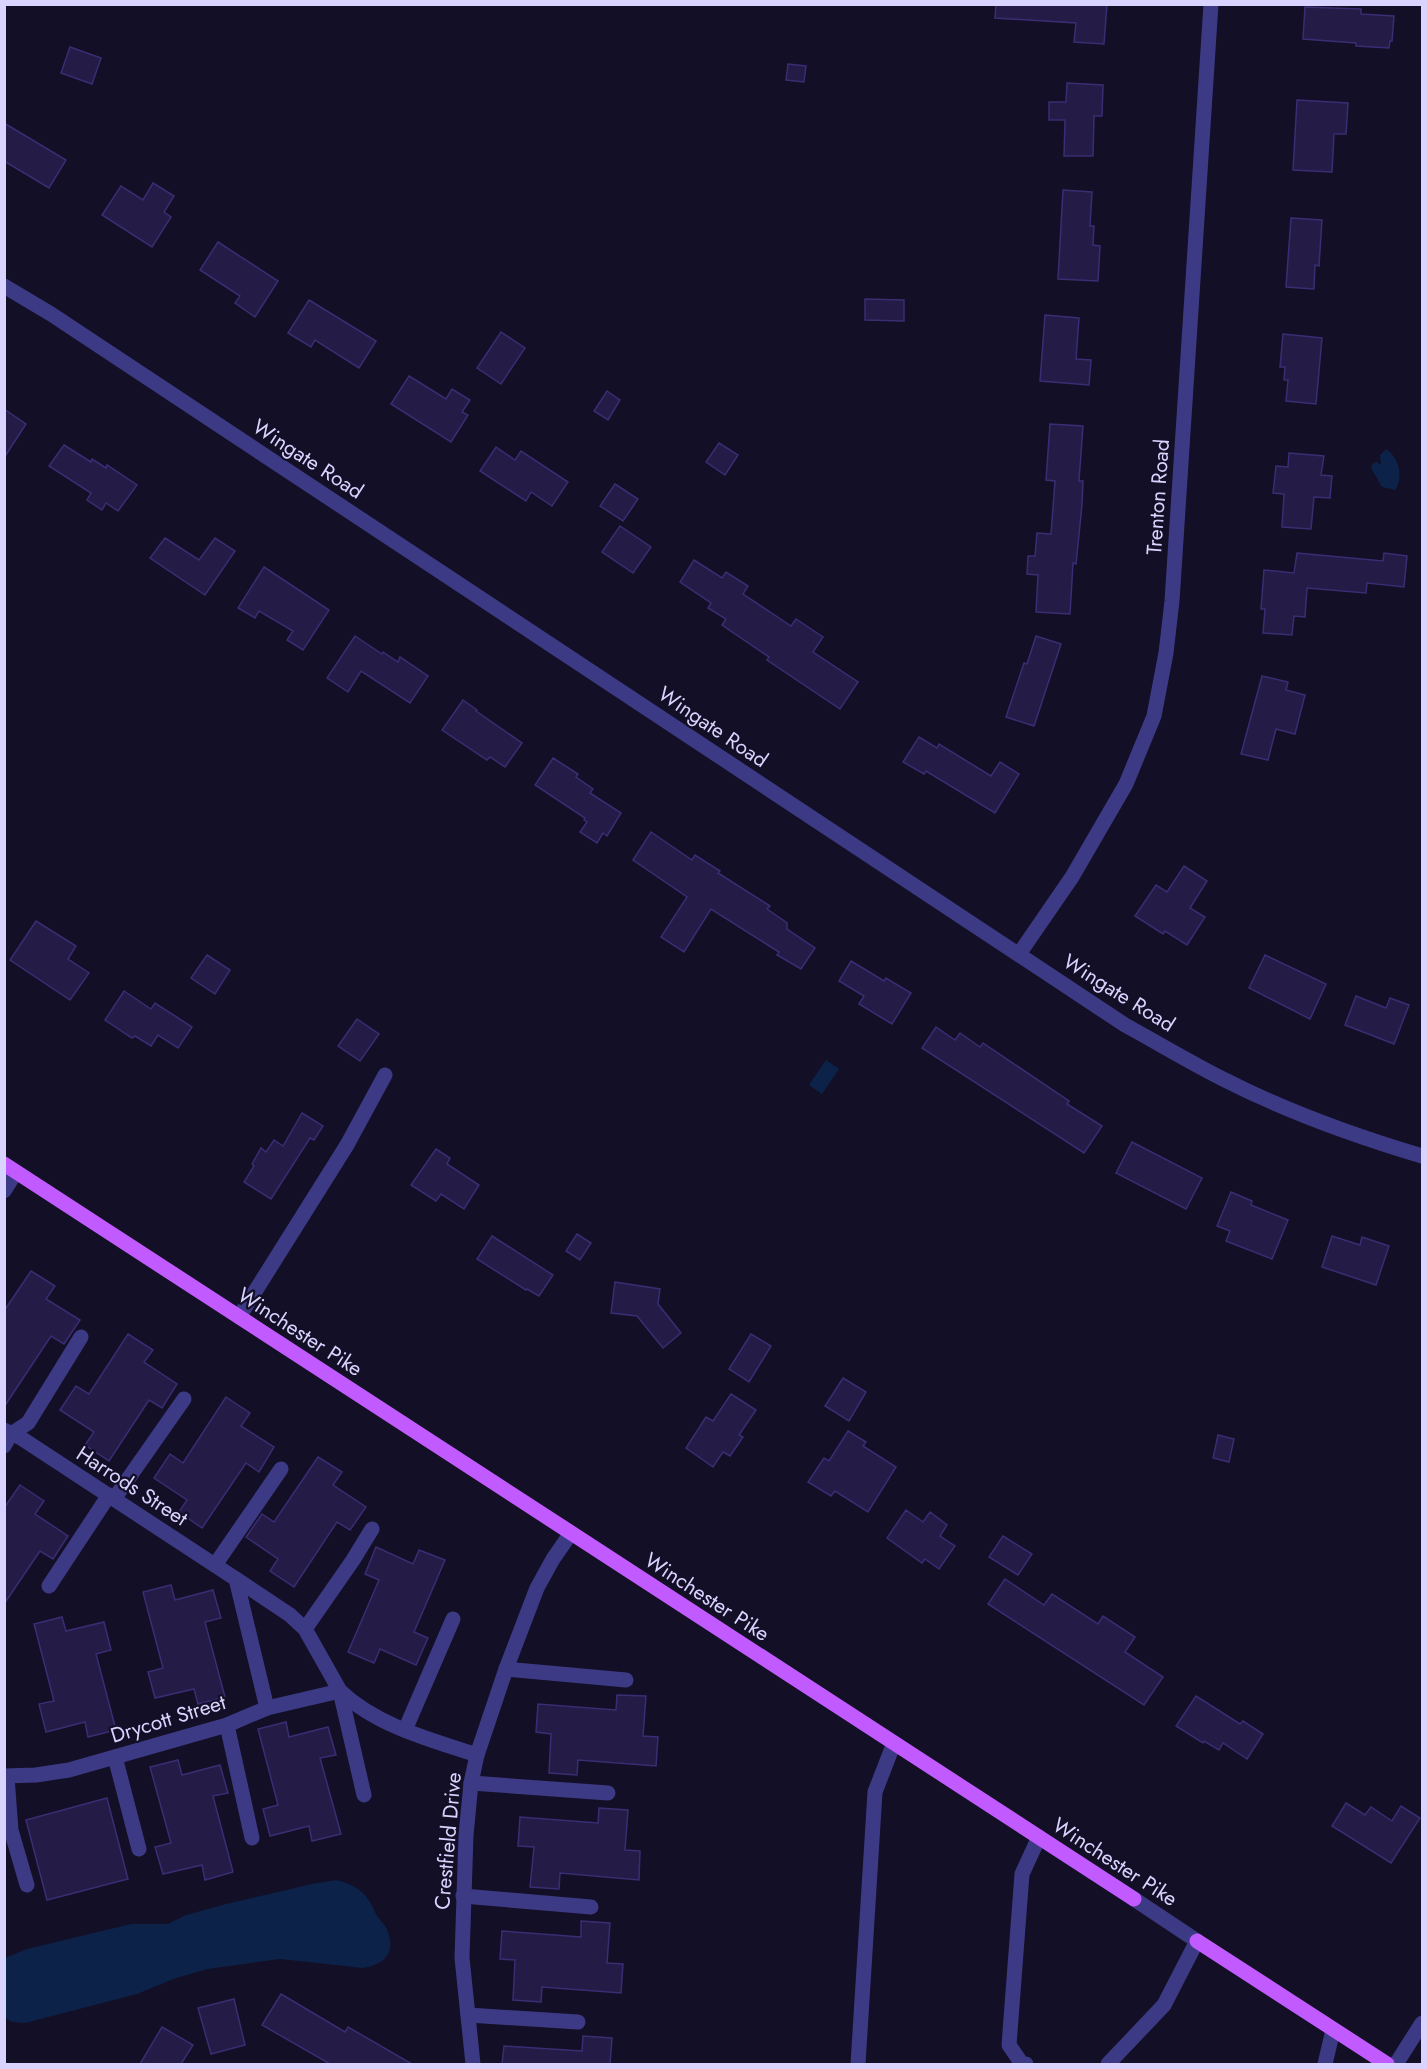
<svg xmlns="http://www.w3.org/2000/svg" width="1427" height="2069" font-family="Jost,sans-serif">
	<style>
		.water { fill: #0c2248 }
		.building { fill: #241b47; stroke: #3b2d73; stroke-width: 1.5 }
		.lines { fill: none; stroke-linecap: round; stroke-linejoin: round }
		.minor { stroke: #3d3a85; stroke-width: 15 }
		.major { stroke: #c25bff; stroke-width: 15 }
		.labels { text-anchor: middle; stroke-width: 4.5; stroke-linejoin: round; paint-order: stroke }
		.street-label { font-size: 21px; fill: #d9d4ff; stroke: #130f26 }
	</style>
	<rect width="100%" height="100%" fill="#130f26"/>
	<g class="water">
		<path d="M 1386,449 C 1399,457 1404,478 1395,490 L 1382,487 L 1371,468 L 1373,463 L 1377,462 L 1381,465 L 1380,455 Z"/>
		<path d="M 826,1060 L 839,1069 L 822,1094 L 809,1085 Z"/>
		<path d="M 336,1880 C 348,1882 361,1889 368,1899 C 372,1904 374,1911 377,1916 C 381,1921 386,1926 388,1932 C 396,1955 383,1964 363,1968 L 280,1959 L 208,1969 L 176,1978 L 137,1994 L 25,2023 L 12,2022 L 5,2018 L 5,1958 L 27,1949 L 131,1924 L 168,1924 L 186,1915 L 226,1904 L 312,1884 Z"/>
	</g>
	<g class="building">
		<path d="M 996,4 L 1107,4 L 1104,44 L 1074,42 L 1076,23 L 995,18 Z"/>
		<path d="M 1305,7 L 1361,9 L 1361,14 L 1394,16 L 1392,41 L 1390,41 L 1389,48 L 1356,46 L 1356,43 L 1303,39 Z"/>
		<path d="M 70,47 L 101,58 L 92,84 L 61,73 Z"/>
		<path d="M 788,64 L 806,66 L 804,82 L 786,80 Z"/>
		<path d="M 1067,83 L 1103,85 L 1102,116 L 1094,116 L 1093,156 L 1064,156 L 1065,120 L 1049,120 L 1049,102 L 1066,102 Z"/>
		<path d="M 1297,100 L 1348,103 L 1346,134 L 1334,134 L 1332,172 L 1293,170 Z"/>
		<path d="M 4,123 L 66,160 L 49,188 L 4,161 Z"/>
		<path d="M 153,183 L 174,196 L 164,212 L 171,217 L 152,247 L 102,215 L 121,186 L 143,200 Z"/>
		<path d="M 1063,190 L 1092,192 L 1090,226 L 1094,226 L 1093,245 L 1100,246 L 1098,281 L 1058,279 Z"/>
		<path d="M 1291,218 L 1322,220 L 1319,266 L 1315,265 L 1314,289 L 1286,287 Z"/>
		<path d="M 218,242 L 278,281 L 255,317 L 235,303 L 240,296 L 200,270 Z"/>
		<path d="M 865,299 L 904,300 L 904,321 L 865,320 Z"/>
		<path d="M 309,300 L 376,341 L 359,368 L 315,340 L 311,347 L 288,333 Z"/>
		<path d="M 1045,315 L 1079,318 L 1076,359 L 1091,360 L 1089,385 L 1040,381 Z"/>
		<path d="M 501,332 L 525,348 L 501,384 L 477,368 Z"/>
		<path d="M 1283,334 L 1322,338 L 1316,404 L 1286,401 L 1288,380 L 1284,380 L 1285,367 L 1280,367 Z"/>
		<path d="M 409,376 L 446,399 L 452,389 L 470,400 L 462,412 L 468,415 L 451,442 L 391,404 Z"/>
		<path d="M 607,391 L 620,400 L 608,420 L 594,411 Z"/>
		<path d="M 4,409 L 26,424 L 4,458 Z"/>
		<path d="M 1050,424 L 1083,426 L 1079,481 L 1083,481 L 1082,505 L 1076,564 L 1073,563 L 1070,614 L 1036,612 L 1038,575 L 1027,574 L 1028,556 L 1035,556 L 1037,533 L 1051,534 L 1055,481 L 1046,480 Z"/>
		<path d="M 719,443 L 738,455 L 725,475 L 706,462 Z"/>
		<path d="M 64,445 L 91,462 L 92,459 L 106,468 L 107,465 L 137,485 L 118,511 L 106,503 L 102,510 L 87,500 L 91,493 L 49,466 Z"/>
		<path d="M 496,447 L 515,460 L 521,451 L 568,482 L 552,506 L 531,492 L 526,501 L 480,471 Z"/>
		<path d="M 1289,453 L 1324,456 L 1321,475 L 1332,476 L 1330,498 L 1314,497 L 1311,529 L 1282,527 L 1284,494 L 1273,493 L 1276,466 L 1288,467 Z"/>
		<path d="M 615,484 L 638,499 L 623,521 L 600,506 Z"/>
		<path d="M 620,526 L 651,547 L 633,573 L 602,552 Z"/>
		<path d="M 165,538 L 199,560 L 215,538 L 235,551 L 205,595 L 150,558 Z"/>
		<path d="M 1297,553 L 1383,561 L 1384,553 L 1407,556 L 1404,587 L 1367,583 L 1366,593 L 1307,588 L 1305,617 L 1294,616 L 1292,635 L 1263,633 L 1265,609 L 1261,609 L 1264,570 L 1294,573 Z"/>
		<path d="M 694,560 L 722,578 L 726,572 L 748,586 L 743,594 L 791,626 L 796,619 L 823,637 L 813,652 L 858,682 L 840,709 L 767,660 L 769,657 L 722,625 L 726,619 L 708,608 L 711,603 L 680,582 Z"/>
		<path d="M 264,567 L 329,610 L 303,650 L 287,640 L 293,631 L 259,611 L 255,618 L 238,608 Z"/>
		<path d="M 355,636 L 382,654 L 383,652 L 398,662 L 400,657 L 428,676 L 410,703 L 361,671 L 348,692 L 327,678 Z"/>
		<path d="M 1036,636 L 1061,644 L 1034,726 L 1006,717 L 1024,663 L 1027,664 Z"/>
		<path d="M 1262,676 L 1288,682 L 1286,690 L 1305,695 L 1295,734 L 1276,729 L 1268,760 L 1241,754 Z"/>
		<path d="M 463,700 L 477,710 L 476,711 L 522,743 L 505,767 L 490,757 L 487,760 L 442,730 Z"/>
		<path d="M 919,737 L 937,748 L 939,744 L 991,776 L 1000,762 L 1019,774 L 995,813 L 926,771 L 924,774 L 903,762 Z"/>
		<path d="M 553,758 L 578,774 L 576,777 L 593,789 L 590,793 L 621,813 L 607,836 L 603,833 L 597,843 L 580,832 L 587,822 L 584,820 L 585,818 L 535,785 Z"/>
		<path d="M 651,832 L 692,860 L 695,855 L 720,871 L 718,873 L 770,906 L 767,909 L 787,923 L 787,929 L 815,948 L 801,969 L 777,955 L 779,952 L 711,909 L 684,952 L 661,937 L 687,897 L 633,860 Z"/>
		<path d="M 1184,866 L 1207,881 L 1190,908 L 1205,917 L 1187,945 L 1165,931 L 1163,934 L 1135,916 L 1156,885 L 1167,892 Z"/>
		<path d="M 36,921 L 76,946 L 68,959 L 89,973 L 70,1000 L 10,960 Z"/>
		<path d="M 207,955 L 230,970 L 215,994 L 191,978 Z"/>
		<path d="M 1265,955 L 1326,984 L 1310,1019 L 1249,988 Z"/>
		<path d="M 851,961 L 884,981 L 886,978 L 911,993 L 892,1024 L 859,1004 L 864,996 L 839,981 Z"/>
		<path d="M 124,991 L 151,1009 L 155,1003 L 192,1027 L 178,1048 L 158,1035 L 151,1046 L 135,1036 L 132,1038 L 105,1020 Z"/>
		<path d="M 1356,996 L 1386,1008 L 1390,998 L 1409,1005 L 1394,1044 L 1345,1025 Z"/>
		<path d="M 357,1019 L 379,1034 L 360,1061 L 338,1046 Z"/>
		<path d="M 936,1027 L 955,1040 L 960,1033 L 980,1047 L 983,1043 L 1069,1101 L 1067,1104 L 1102,1126 L 1084,1153 L 922,1048 Z"/>
		<path d="M 302,1113 L 323,1126 L 314,1140 L 310,1138 L 271,1199 L 244,1182 L 254,1166 L 252,1164 L 261,1148 L 266,1152 L 274,1140 L 283,1146 Z"/>
		<path d="M 1132,1142 L 1202,1178 L 1186,1209 L 1116,1173 Z"/>
		<path d="M 436,1149 L 450,1158 L 447,1164 L 479,1185 L 464,1209 L 441,1194 L 436,1201 L 411,1185 Z"/>
		<path d="M 1231,1192 L 1252,1201 L 1251,1205 L 1288,1220 L 1272,1259 L 1226,1241 L 1230,1231 L 1217,1226 Z"/>
		<path d="M 577,1234 L 591,1243 L 580,1260 L 566,1251 Z"/>
		<path d="M 492,1236 L 553,1275 L 539,1296 L 527,1289 L 526,1290 L 477,1259 Z"/>
		<path d="M 1332,1236 L 1360,1245 L 1362,1237 L 1389,1246 L 1376,1285 L 1322,1267 Z"/>
		<path d="M 31,1271 L 55,1286 L 46,1299 L 80,1320 L 64,1344 L 51,1336 L 4,1407 L 4,1311 Z"/>
		<path d="M 615,1282 L 660,1289 L 658,1304 L 681,1333 L 663,1348 L 637,1316 L 611,1313 Z"/>
		<path d="M 128,1334 L 153,1350 L 144,1362 L 177,1384 L 162,1408 L 149,1400 L 109,1461 L 85,1445 L 94,1432 L 60,1410 L 76,1386 L 89,1394 Z"/>
		<path d="M 751,1334 L 771,1346 L 749,1382 L 729,1369 Z"/>
		<path d="M 843,1378 L 866,1392 L 849,1421 L 825,1406 Z"/>
		<path d="M 731,1394 L 756,1410 L 739,1435 L 743,1437 L 730,1456 L 723,1452 L 713,1467 L 686,1448 L 706,1417 L 713,1421 Z"/>
		<path d="M 226,1397 L 250,1413 L 241,1426 L 274,1447 L 259,1472 L 246,1463 L 202,1528 L 179,1512 L 187,1500 L 154,1478 L 170,1454 L 183,1463 Z"/>
		<path d="M 848,1431 L 866,1442 L 863,1446 L 896,1467 L 868,1512 L 835,1491 L 831,1496 L 808,1482 L 824,1458 L 829,1461 Z"/>
		<path d="M 1218,1435 L 1234,1439 L 1229,1462 L 1213,1458 Z"/>
		<path d="M 318,1457 L 342,1472 L 333,1485 L 366,1507 L 350,1530 L 337,1522 L 294,1587 L 270,1571 L 278,1559 L 246,1537 L 262,1514 L 274,1522 Z"/>
		<path d="M 20,1485 L 44,1501 L 35,1514 L 68,1536 L 53,1559 L 40,1551 L 4,1604 L 4,1508 Z"/>
		<path d="M 906,1510 L 923,1522 L 930,1512 L 947,1525 L 940,1536 L 955,1546 L 939,1569 L 925,1559 L 922,1563 L 887,1538 Z"/>
		<path d="M 1003,1536 L 1032,1554 L 1018,1575 L 989,1557 Z"/>
		<path d="M 376,1547 L 413,1564 L 419,1550 L 445,1560 L 414,1632 L 428,1638 L 416,1665 L 380,1649 L 374,1663 L 348,1652 L 379,1580 L 365,1574 Z"/>
		<path d="M 1005,1579 L 1044,1605 L 1052,1594 L 1098,1624 L 1103,1616 L 1135,1637 L 1125,1652 L 1163,1677 L 1144,1705 L 988,1604 Z"/>
		<path d="M 171,1585 L 175,1600 L 213,1590 L 221,1618 L 205,1622 L 225,1697 L 198,1704 L 194,1689 L 155,1698 L 148,1672 L 163,1668 L 143,1592 Z"/>
		<path d="M 62,1617 L 66,1631 L 104,1622 L 111,1650 L 96,1654 L 116,1730 L 88,1737 L 85,1722 L 46,1732 L 39,1704 L 54,1701 L 34,1624 Z"/>
		<path d="M 617,1695 L 646,1696 L 643,1736 L 658,1737 L 656,1766 L 578,1760 L 577,1775 L 549,1773 L 551,1734 L 536,1732 L 538,1704 L 616,1710 Z"/>
		<path d="M 1196,1696 L 1240,1724 L 1243,1721 L 1263,1734 L 1247,1759 L 1223,1743 L 1219,1750 L 1204,1741 L 1203,1743 L 1176,1726 Z"/>
		<path d="M 286,1722 L 289,1737 L 328,1727 L 336,1755 L 320,1758 L 341,1834 L 312,1841 L 309,1826 L 270,1836 L 263,1809 L 278,1805 L 258,1729 Z"/>
		<path d="M 178,1760 L 182,1775 L 220,1765 L 228,1793 L 213,1796 L 233,1872 L 205,1880 L 202,1865 L 163,1874 L 155,1847 L 171,1843 L 150,1767 Z"/>
		<path d="M 107,1798 L 128,1879 L 47,1900 L 26,1820 Z"/>
		<path d="M 1346,1803 L 1365,1815 L 1371,1807 L 1392,1821 L 1401,1806 L 1420,1818 L 1391,1863 L 1332,1826 Z"/>
		<path d="M 599,1808 L 628,1810 L 625,1850 L 640,1851 L 639,1880 L 560,1873 L 559,1889 L 530,1887 L 534,1847 L 518,1846 L 520,1817 L 598,1823 Z"/>
		<path d="M 581,1921 L 610,1923 L 607,1963 L 623,1964 L 621,1993 L 542,1987 L 541,2002 L 513,2000 L 515,1960 L 500,1959 L 502,1931 L 581,1937 Z"/>
		<path d="M 281,1994 L 345,2032 L 348,2027 L 412,2064 L 330,2064 L 262,2025 Z"/>
		<path d="M 234,1999 L 245,2045 L 211,2054 L 198,2008 Z"/>
		<path d="M 162,2027 L 193,2045 L 181,2064 L 140,2064 Z"/>
		<path d="M 583,2036 L 612,2038 L 610,2064 L 502,2064 L 504,2046 L 582,2051 Z"/>
	</g>
	<g class="lines">
		<g class="minor">
			<path d="M 4,286 L 51,314 L 1125,1025 C 1158,1043 1191,1063 1225,1080 C 1288,1112 1355,1136 1422,1156"/>
			<path d="M 1019,954 L 1072,877 L 1126,784 L 1154,716 L 1166,653 L 1172,601 L 1211,4"/>
			<path d="M 4,1191 L 16,1172"/>
			<path d="M 239,1317 L 347,1145 L 385,1075"/>
			<path d="M 4,1430 L 21,1438 L 236,1579 L 267,1708"/>
			<path d="M 4,1446 L 11,1434 L 28,1423 L 81,1337"/>
			<path d="M 114,1499 L 184,1399"/>
			<path d="M 215,1565 L 281,1469"/>
			<path d="M 236,1579 L 290,1615 L 305,1629 L 340,1691 C 377,1726 431,1740 477,1755"/>
			<path d="M 49,1586 L 109,1495"/>
			<path d="M 305,1629 L 353,1560 L 372,1529"/>
			<path d="M 506,1669 L 626,1680"/>
			<path d="M 227,1725 L 252,1838"/>
			<path d="M 405,1730 L 453,1619"/>
			<path d="M 115,1757 L 139,1849"/>
			<path d="M 4,1776 L 36,1775 L 69,1770 L 227,1725 L 267,1708 L 340,1691 L 364,1795"/>
			<path d="M 7,1777 L 11,1830 L 27,1885"/>
			<path d="M 471,1783 L 608,1793"/>
			<path d="M 463,1896 L 591,1907"/>
			<path d="M 468,2015 L 578,2022"/>
			<path d="M 473,2064 L 462,1958 L 466,1835 L 471,1783 L 477,1755 L 506,1669 L 537,1588 L 553,1559 L 571,1533"/>
			<path d="M 858,2064 L 875,1792 L 894,1743"/>
			<path d="M 1026,2064 L 1022,2064 L 1009,2045 L 1022,1874 L 1039,1837"/>
			<path d="M 1108,2064 L 1164,2005 L 1197,1941 L 1134,1899"/>
			<path d="M 1325,2064 L 1333,2030"/>
			<path d="M 1396,2064 L 1422,2023"/>
		</g>
		<g class="major">
			<path d="M 4,1164 L 1134,1899"/>
			<path d="M 1197,1941 L 1387,2064"/>
		</g>
	</g>
	<g class="labels">
		<g class="street-label">
			<text transform="translate(308 459) rotate(33)" y="7">Wingate Road</text>
			<text transform="translate(1158 497) rotate(-86)" y="7">Trenton Road</text>
			<text transform="translate(713 727) rotate(34)" y="7">Wingate Road</text>
			<text transform="translate(1119 993) rotate(32)" y="7">Wingate Road</text>
			<text transform="translate(300 1332) rotate(33)" y="7">Winchester Pike</text>
			<text transform="translate(132 1486) rotate(33)" y="7">Harrods Street</text>
			<text transform="translate(707 1597) rotate(33)" y="7">Winchester Pike</text>
			<text transform="translate(168 1719) rotate(-17)" y="7">Drycott Street</text>
			<text transform="translate(448 1841) rotate(-85)" y="7">Crestfield Drive</text>
			<text transform="translate(1115 1862) rotate(33)" y="7">Winchester Pike</text>
		</g>
	</g>
	<rect width="1427" height="2069" fill="none" stroke="#d9d4ff" stroke-width="12"/>
</svg>
